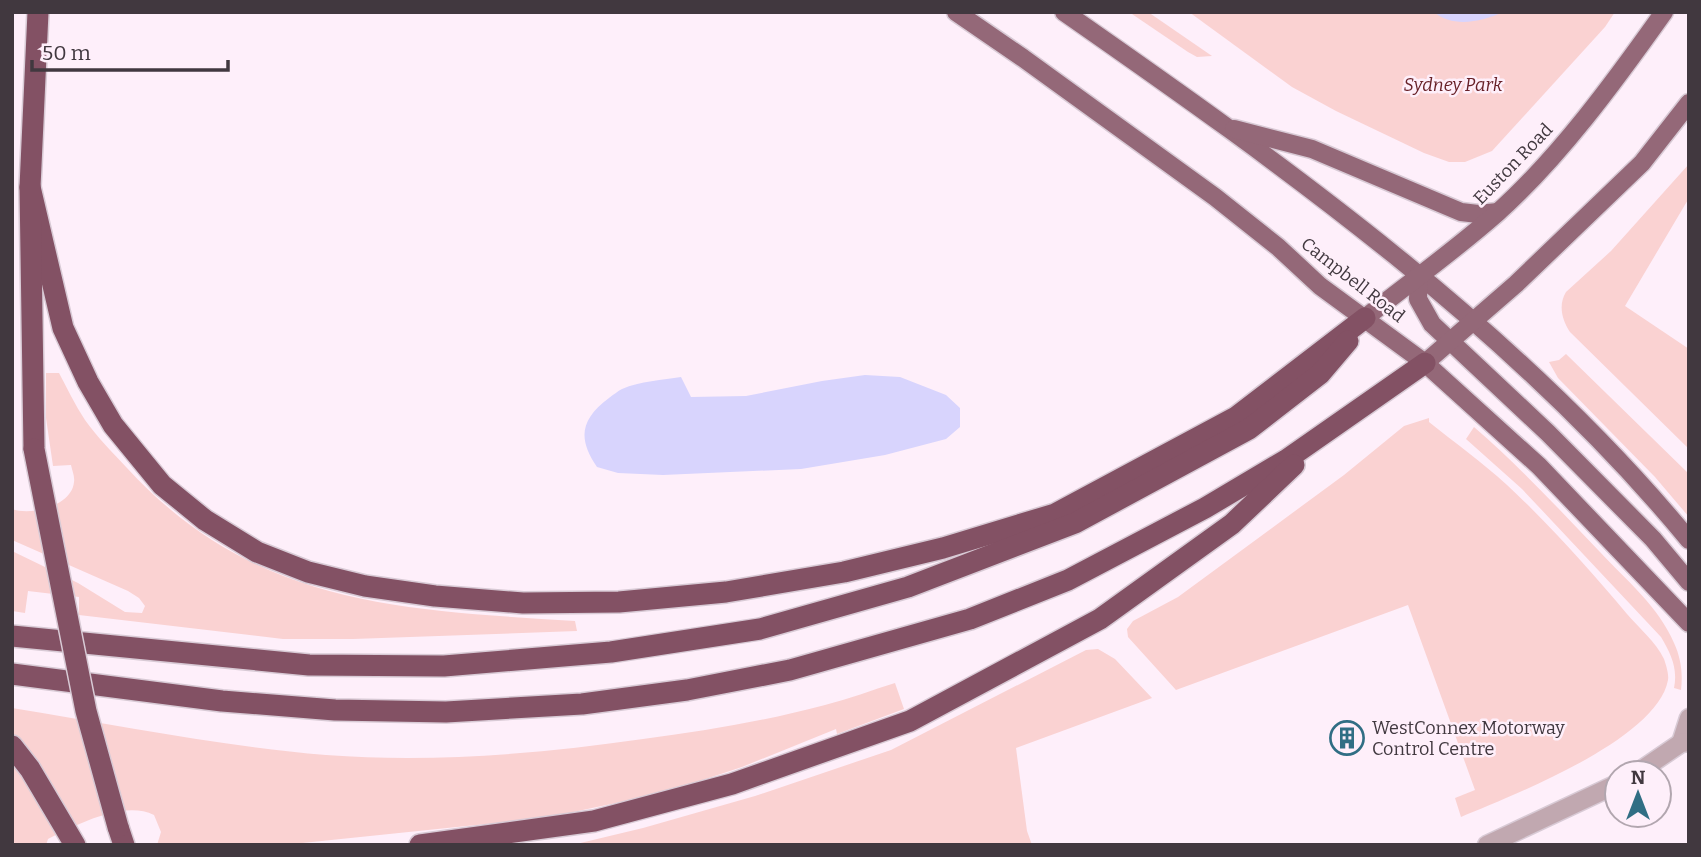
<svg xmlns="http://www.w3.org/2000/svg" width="1701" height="857" font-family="Bitter,serif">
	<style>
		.green { fill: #fad2d2 }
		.water { fill: #d8d4fd }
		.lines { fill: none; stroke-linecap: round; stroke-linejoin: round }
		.street-casing { stroke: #d8cad5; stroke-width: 21 }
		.primary-casing { stroke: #d8cad5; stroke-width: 21 }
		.highway-casing { stroke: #d8cad5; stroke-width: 24 }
		.street { stroke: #c1a8b0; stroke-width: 18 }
		.primary { stroke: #946878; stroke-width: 18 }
		.highway { stroke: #835164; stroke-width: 21 }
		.highway-bridge-casing { stroke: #d8cad5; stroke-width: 24; stroke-linecap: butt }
		.highway-bridge { stroke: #835164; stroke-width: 21 }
		.labels { text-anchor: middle; stroke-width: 5; stroke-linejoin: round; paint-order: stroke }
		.park-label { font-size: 18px; font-style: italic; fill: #682128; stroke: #feeffa }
		.street-label { font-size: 18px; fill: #41383f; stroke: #feeffa }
		.poi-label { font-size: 18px; fill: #41383f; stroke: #feeffa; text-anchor: start }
	</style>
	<rect width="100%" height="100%" fill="#feeffa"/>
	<g class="green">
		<path d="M 1129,12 L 1148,12 L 1212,56 L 1197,57 L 1188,52 Z"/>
		<path d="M 1189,12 L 1615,12 L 1605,27 L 1492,151 L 1465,162 L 1449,162 L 1424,153 L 1336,111 L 1292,87 Z"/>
		<path d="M 1689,164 L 1689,198 L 1625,306 L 1689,349 L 1689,449 L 1570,332 C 1562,320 1558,305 1566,292 L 1611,251 Z"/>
		<path d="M 1566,354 L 1689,474 L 1689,517 L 1655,477 L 1558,378 L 1549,362 L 1559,360 Z"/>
		<path d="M 46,373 L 59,373 C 67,388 75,405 85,420 C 97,437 113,453 127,468 C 254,606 401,610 575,621 L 577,631 L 353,639 L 283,639 L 79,615 L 79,597 L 28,591 L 25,613 L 12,611 L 12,551 L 78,583 L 125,612 L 142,613 L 145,606 L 139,598 L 128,591 L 12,540 L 12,509 C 31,516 72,506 74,482 C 75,477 72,470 71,465 L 53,466 L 46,418 Z"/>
		<path d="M 1429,418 L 1429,422 C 1455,443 1482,462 1507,485 C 1548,523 1591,571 1627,614 C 1639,628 1656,642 1664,659 C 1666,665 1669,674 1668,680 C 1657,740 1513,795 1461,817 L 1455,798 L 1475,790 L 1408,605 L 1176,690 L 1128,637 L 1127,629 L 1133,621 L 1178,597 L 1344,475 L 1404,426 Z"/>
		<path d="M 1474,427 C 1519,466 1559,509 1600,552 C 1626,580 1659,607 1674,643 C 1681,658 1683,674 1681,690 L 1674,688 C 1678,668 1671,654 1661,637 L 1522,489 L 1466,439 Z"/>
		<path d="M 1098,649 L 1115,659 L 1152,698 L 1016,748 L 1027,831 L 1032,845 L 572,845 L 643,828 L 755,796 L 891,750 L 1086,650 Z"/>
		<path d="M 895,683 L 904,709 L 837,734 L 836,729 L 742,767 L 663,793 L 545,818 L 283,845 L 157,845 L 161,832 L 154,815 C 123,800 77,825 48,839 L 46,845 L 12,845 L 12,708 C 116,725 221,746 326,755 C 432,763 538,754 643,739 C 704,731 765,721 825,705 C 849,699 872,690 895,683 Z"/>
	</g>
	<g class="water">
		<path d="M 1434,12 L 1503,12 C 1482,22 1452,28 1434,12 Z"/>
		<path d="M 865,375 L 900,377 L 946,395 L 960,408 L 960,427 L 946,439 L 885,455 L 801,469 L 663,475 L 618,473 L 597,467 C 577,438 581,419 609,398 C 613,395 618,391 622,389 C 640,381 663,380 681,377 L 691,397 L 746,396 L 822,381 Z"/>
	</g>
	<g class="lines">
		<g class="street-casing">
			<g id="street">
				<path d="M 1681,743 L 1689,718"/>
				<path d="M 1637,773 L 1681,743 L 1689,742"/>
				<path d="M 1487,845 L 1617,784"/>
			</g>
		</g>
		<g class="primary-casing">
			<g id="primary">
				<path d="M 956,12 L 1023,58 L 1215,197 L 1278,247 L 1320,286 L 1425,363 L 1539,466 L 1689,623"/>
				<path d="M 1064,12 C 1285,166 1517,331 1689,540"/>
				<path d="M 1234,129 L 1312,149 L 1461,212 L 1478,214 L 1498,212"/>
				<path d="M 1419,274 L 1418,299 L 1432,324 L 1548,433 L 1653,539 L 1689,582"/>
				<path d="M 1365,318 C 1409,283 1454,251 1496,214 C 1559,158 1615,81 1664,12"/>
				<path d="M 1425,363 L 1516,284 L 1642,163 L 1689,103"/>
			</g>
		</g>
		<g class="highway-casing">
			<g id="highway">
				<path d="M 30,187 L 63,328 L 88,382 L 113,425 L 162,485 L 205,520 L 257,552 L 308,572 L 365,586 L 435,596 L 523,603 L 619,602 L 726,592 L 844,572 L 943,548 L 1055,514 L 1236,417 L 1365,318"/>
				<path d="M 34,449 L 30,187 L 38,12"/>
				<path d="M 12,636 L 309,665 L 444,666 L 611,652 L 760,629 L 908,587 L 1075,523 L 1249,429 L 1320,374 L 1348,341"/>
				<path d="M 12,674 L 222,701 L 335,710 L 446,712 L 582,704 L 687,690 L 790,670 L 970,619 L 1068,580 L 1205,508 L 1286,460 L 1425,363"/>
				<path d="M 12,746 L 30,769 L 75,845"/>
				<path d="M 118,827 L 124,845"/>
				<path d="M 420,845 L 594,821 L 732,784 L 910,721 L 1100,619 L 1232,524 L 1294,465"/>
			</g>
		</g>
		<use href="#street" class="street"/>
		<use href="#primary" class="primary"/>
		<use href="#highway" class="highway"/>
		<g class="highway-bridge-casing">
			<path id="highway-bridge" d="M 34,449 L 86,711 L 118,827"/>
		</g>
		<use href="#highway-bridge" class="highway-bridge"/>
	</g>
	<defs>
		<g id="building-ring" transform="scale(1.75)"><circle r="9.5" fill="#feeffa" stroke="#306e84" stroke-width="1.5"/><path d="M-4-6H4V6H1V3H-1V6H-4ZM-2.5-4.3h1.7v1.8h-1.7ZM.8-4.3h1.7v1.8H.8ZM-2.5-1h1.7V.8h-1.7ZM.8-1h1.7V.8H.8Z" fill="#306e84"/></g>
	</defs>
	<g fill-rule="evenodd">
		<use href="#building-ring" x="1347" y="738"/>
	</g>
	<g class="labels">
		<g class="park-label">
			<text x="1453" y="91">Sydney Park</text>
		</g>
		<g class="street-label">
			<text transform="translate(1513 164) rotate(-46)" y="6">Euston Road</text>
			<text transform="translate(1353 280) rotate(38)" y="6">Campbell Road</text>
		</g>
		<g class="poi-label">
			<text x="1372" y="734">WestConnex Motorway<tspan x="1372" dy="21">Control Centre</tspan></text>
		</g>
	</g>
	<rect width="1701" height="857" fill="none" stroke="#41383f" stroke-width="28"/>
	<g transform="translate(1638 794)"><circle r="33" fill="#feeffa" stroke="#b2a6af" stroke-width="2"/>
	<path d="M0-5L12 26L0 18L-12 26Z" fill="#306e84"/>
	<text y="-10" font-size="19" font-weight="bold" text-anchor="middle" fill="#41383f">N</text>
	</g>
	<path d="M32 60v10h196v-10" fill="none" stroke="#41383f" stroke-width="3.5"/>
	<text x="42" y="60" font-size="21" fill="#41383f" stroke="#feeffa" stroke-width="5" paint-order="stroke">50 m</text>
</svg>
